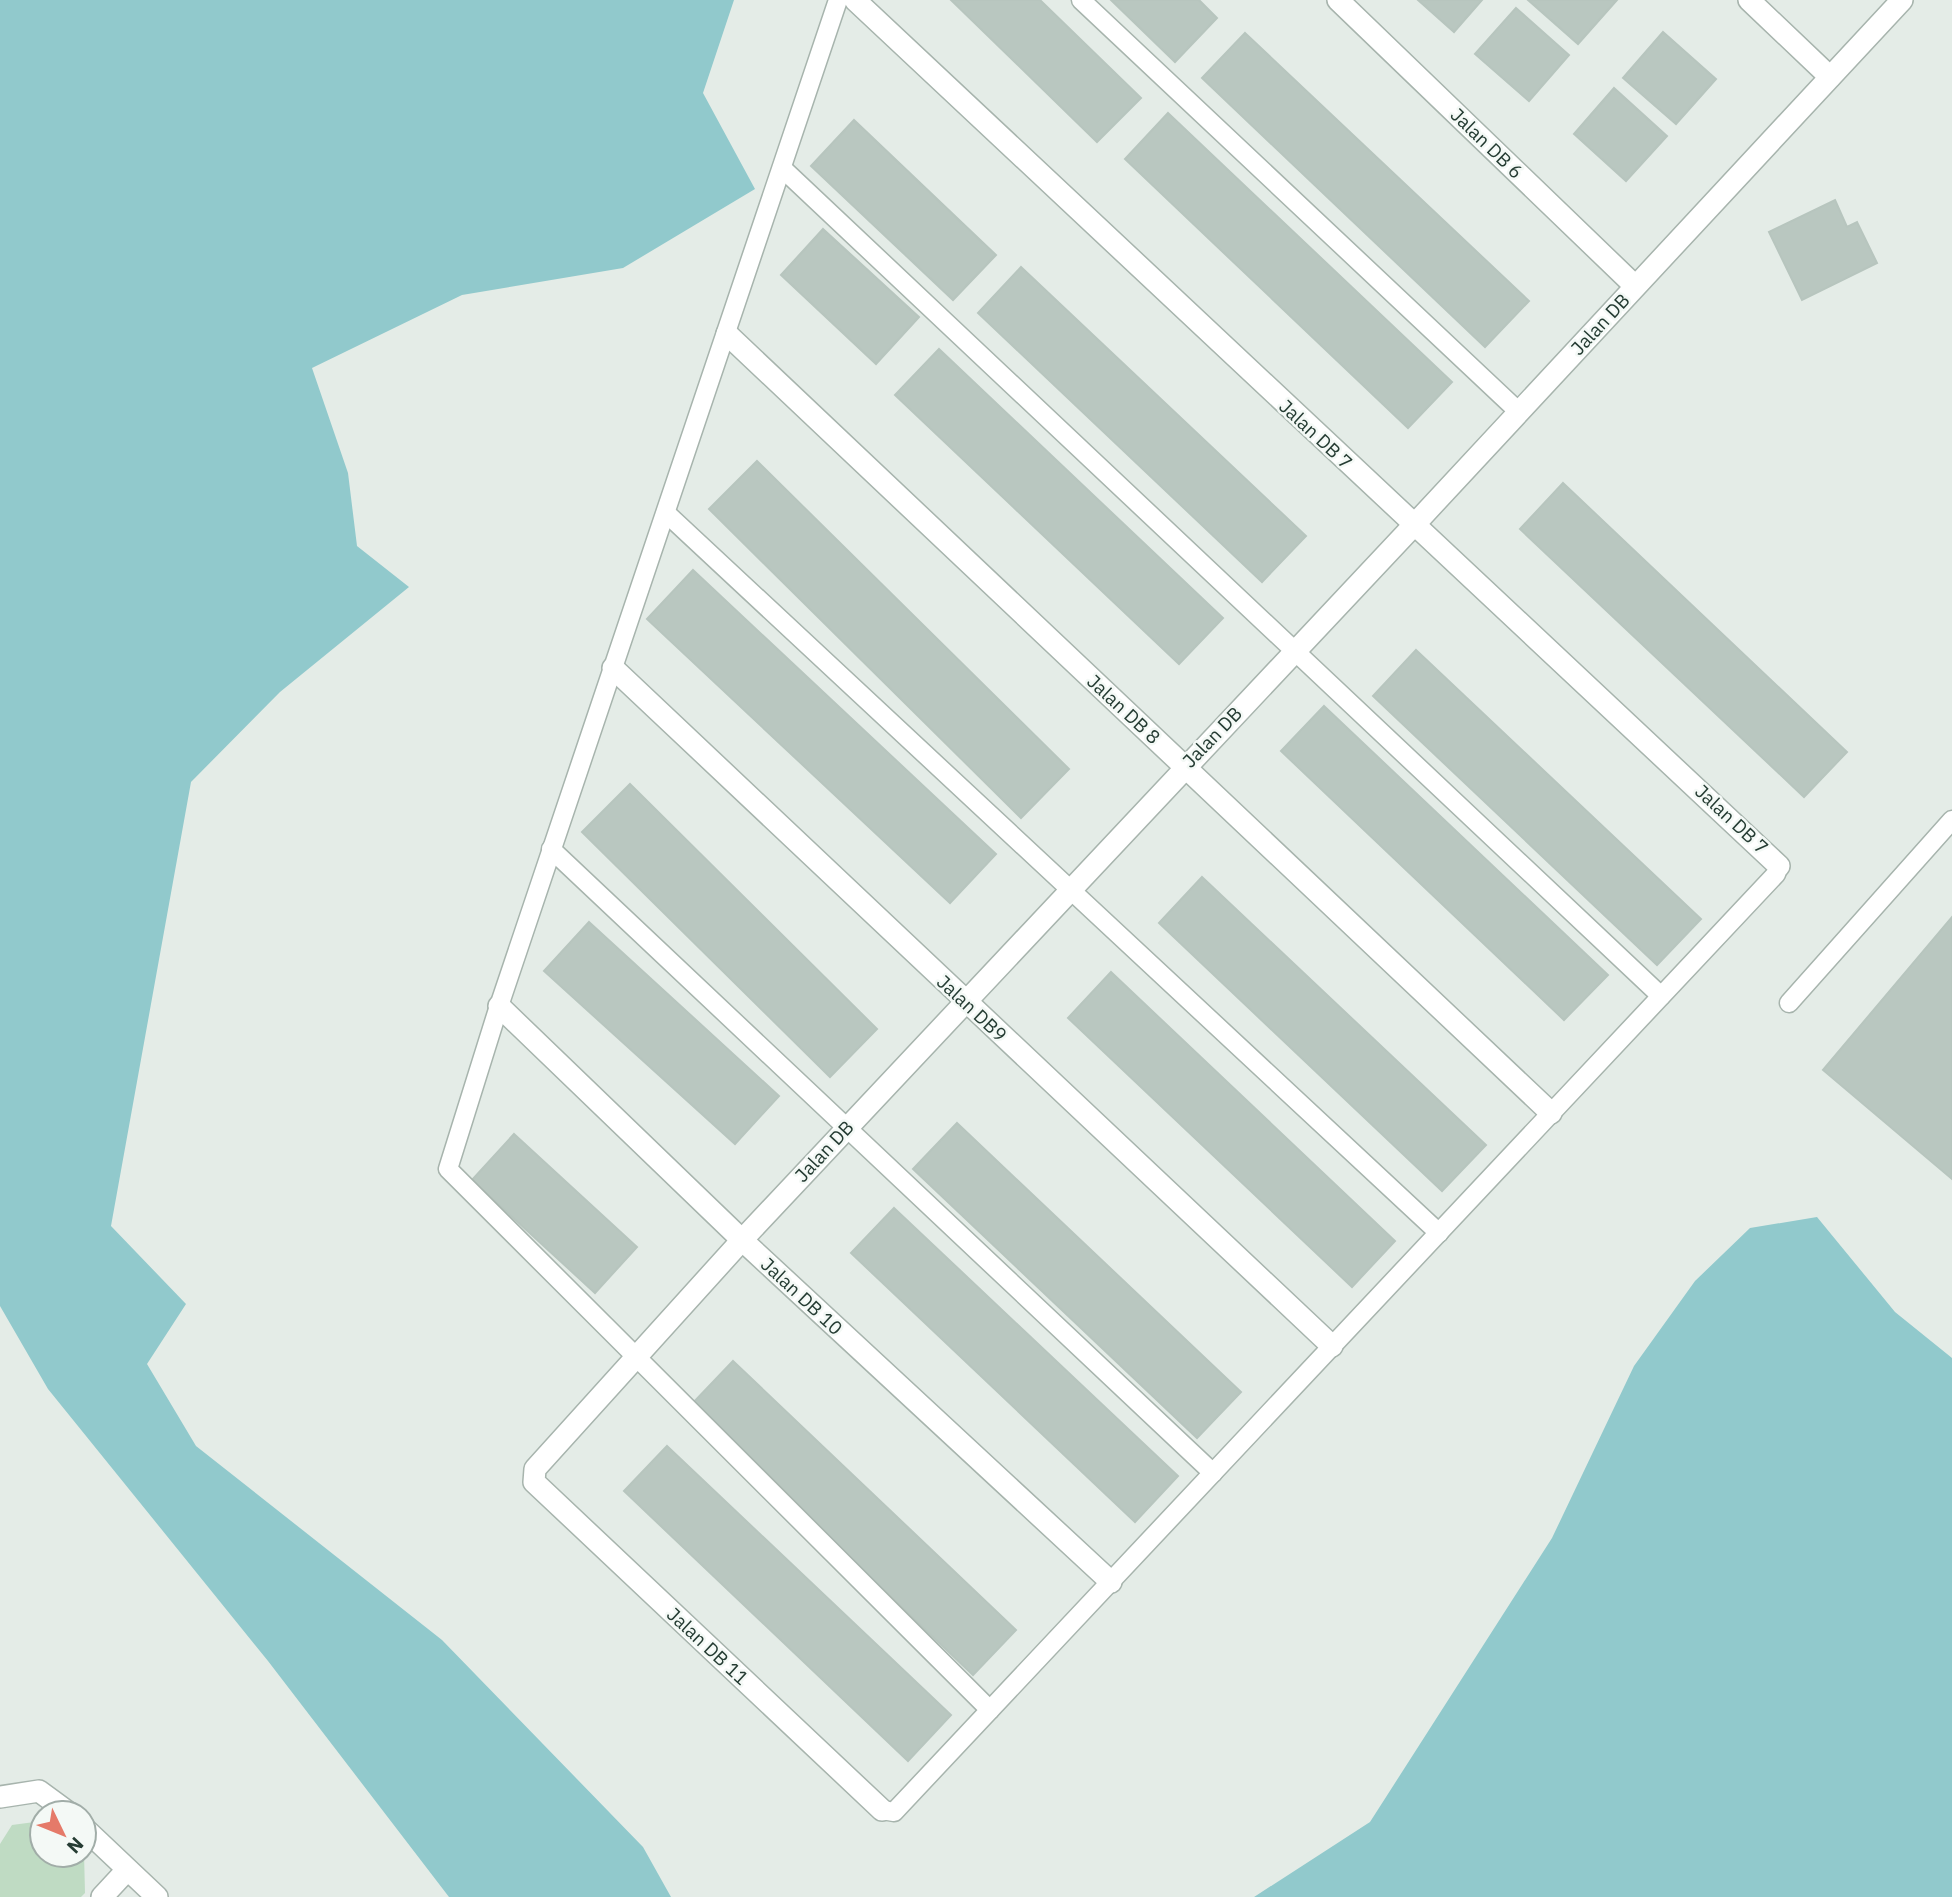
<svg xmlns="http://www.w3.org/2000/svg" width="1952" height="1897" font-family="'IBM Plex Sans',sans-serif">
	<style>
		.green { fill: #bfdbc3 }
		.water { fill: #91c9cc }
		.building { fill: #b9c7c0; stroke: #b7c5be; stroke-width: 2 }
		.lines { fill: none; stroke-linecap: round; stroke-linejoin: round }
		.lane-casing { stroke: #a7b4ad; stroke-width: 21 }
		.street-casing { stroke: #a7b4ad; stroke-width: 24 }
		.lane { stroke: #fff; stroke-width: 18 }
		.street { stroke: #fff; stroke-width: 21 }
		.labels { text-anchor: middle; stroke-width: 5; stroke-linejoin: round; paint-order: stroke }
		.street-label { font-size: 19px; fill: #253c33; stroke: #f4f9f6 }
	</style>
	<rect width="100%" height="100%" fill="#e4ece7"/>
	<path class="green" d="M 42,1821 L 42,1855 L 84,1853 L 85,1893 L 81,1897 L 0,1897 L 0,1844 L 12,1825 Z"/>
	<g class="water">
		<path d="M 0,0 L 734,0 L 703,93 L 755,189 L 623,268 L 462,295 L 312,368 L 348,473 L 357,546 L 409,587 L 280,692 L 191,782 L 111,1226 L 186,1304 L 147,1364 L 196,1446 L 442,1640 L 643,1847 L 671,1897 L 449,1897 L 268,1661 L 48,1389 L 0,1306 Z"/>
		<path d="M 1817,1217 L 1895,1312 L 1952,1358 L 1952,1897 L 1254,1897 L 1370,1822 L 1552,1538 L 1634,1366 L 1695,1281 L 1750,1228 Z"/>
	</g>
	<g class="building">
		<path d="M 951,0 L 1040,0 L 1141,98 L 1097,142 Z"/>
		<path d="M 1111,0 L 1199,0 L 1217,18 L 1175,62 Z"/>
		<path d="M 1418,0 L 1482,0 L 1454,32 Z"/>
		<path d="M 1528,0 L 1617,0 L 1578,44 Z"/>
		<path d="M 1516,8 L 1569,55 L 1529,101 L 1475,54 Z"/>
		<path d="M 1663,32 L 1716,79 L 1676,124 L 1623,78 Z"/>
		<path d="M 1245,33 L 1529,301 L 1485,347 L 1202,78 Z"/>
		<path d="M 1614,88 L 1667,136 L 1626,181 L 1574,134 Z"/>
		<path d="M 1168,113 L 1452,382 L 1408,428 L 1125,159 Z"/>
		<path d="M 854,120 L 996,255 L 953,300 L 811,166 Z"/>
		<path d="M 1835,200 L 1847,227 L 1857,222 L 1877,263 L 1802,300 L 1769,232 Z"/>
		<path d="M 823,229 L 919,317 L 876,364 L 781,275 Z"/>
		<path d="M 1021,267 L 1306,536 L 1262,582 L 978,313 Z"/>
		<path d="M 939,349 L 1223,618 L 1179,664 L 895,395 Z"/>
		<path d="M 757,461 L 1069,769 L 1021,818 L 709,509 Z"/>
		<path d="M 1563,483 L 1847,752 L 1804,797 L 1520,529 Z"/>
		<path d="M 693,570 L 996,854 L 950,903 L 647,619 Z"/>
		<path d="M 1416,650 L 1701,919 L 1657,965 L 1373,696 Z"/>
		<path d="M 1324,706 L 1608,975 L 1564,1020 L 1281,751 Z"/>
		<path d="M 630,784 L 877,1029 L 830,1077 L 582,832 Z"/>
		<path d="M 1202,877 L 1486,1145 L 1442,1191 L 1159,923 Z"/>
		<path d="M 1952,917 L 1952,1179 L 1823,1070 Z"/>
		<path d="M 589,922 L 779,1096 L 735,1144 L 544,971 Z"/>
		<path d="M 1111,972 L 1395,1241 L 1352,1287 L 1068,1018 Z"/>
		<path d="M 957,1123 L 1241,1392 L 1197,1438 L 913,1169 Z"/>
		<path d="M 514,1134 L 637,1247 L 595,1293 L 472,1180 Z"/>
		<path d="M 894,1208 L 1178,1476 L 1135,1522 L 851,1253 Z"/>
		<path d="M 733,1361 L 1016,1630 L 973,1675 L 690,1406 Z"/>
		<path d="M 667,1446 L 951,1715 L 908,1761 L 624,1491 Z"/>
	</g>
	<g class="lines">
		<g class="lane-casing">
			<g id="lane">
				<path d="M 838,0 L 499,1006 L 448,1169 L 990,1710"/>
				<path d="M 1081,0 L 1519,412"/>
				<path d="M 782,168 L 1661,996"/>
				<path d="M 666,513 L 1439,1233"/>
				<path d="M 551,849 L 1213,1473"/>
				<path d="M 1789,1003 L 1952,820"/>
				<path d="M 882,1810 L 894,1812 L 1776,874 L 1779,866"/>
			</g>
		</g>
		<g class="street-casing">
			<g id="street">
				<path d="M 855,0 L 1779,866"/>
				<path d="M 1338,0 L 1635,286"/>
				<path d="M 1749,0 L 1830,77"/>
				<path d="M 727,334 L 1551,1113"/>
				<path d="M 613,668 L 1332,1346"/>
				<path d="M 499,1006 L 742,1240 L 1111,1582"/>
				<path d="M 0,1797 L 39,1791 L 69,1813"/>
				<path d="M 882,1810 L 534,1482 L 535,1469 L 742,1240 L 1414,525 L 1902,0"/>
				<path d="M 84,1828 L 157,1897"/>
				<path d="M 102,1897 L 127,1870"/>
			</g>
		</g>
		<use href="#lane" class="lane"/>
		<use href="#street" class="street"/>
	</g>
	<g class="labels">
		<g class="street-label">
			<text transform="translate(1487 143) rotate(44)" y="7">Jalan DB 6</text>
			<text transform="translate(1600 324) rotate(-47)" y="7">Jalan DB</text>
			<text transform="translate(1316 434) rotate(43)" y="7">Jalan DB 7</text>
			<text transform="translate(1124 709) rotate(43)" y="7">Jalan DB 8</text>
			<text transform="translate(1212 737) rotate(-46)" y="7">Jalan DB</text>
			<text transform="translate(1732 819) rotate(43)" y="7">Jalan DB 7</text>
			<text transform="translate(972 1008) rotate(43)" y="7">Jalan DB9</text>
			<text transform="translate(824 1151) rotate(-47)" y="7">Jalan DB</text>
			<text transform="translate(802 1296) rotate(43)" y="7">Jalan DB 10</text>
			<text transform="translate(708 1646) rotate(43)" y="7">Jalan DB 11</text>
		</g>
	</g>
	<g transform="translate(63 1834) rotate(133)"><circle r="33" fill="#f4f9f6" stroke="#a1ada8" stroke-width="2"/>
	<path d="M0-5L12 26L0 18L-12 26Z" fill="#e57a69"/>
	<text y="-10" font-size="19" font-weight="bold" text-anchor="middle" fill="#253c33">N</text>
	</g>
</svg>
